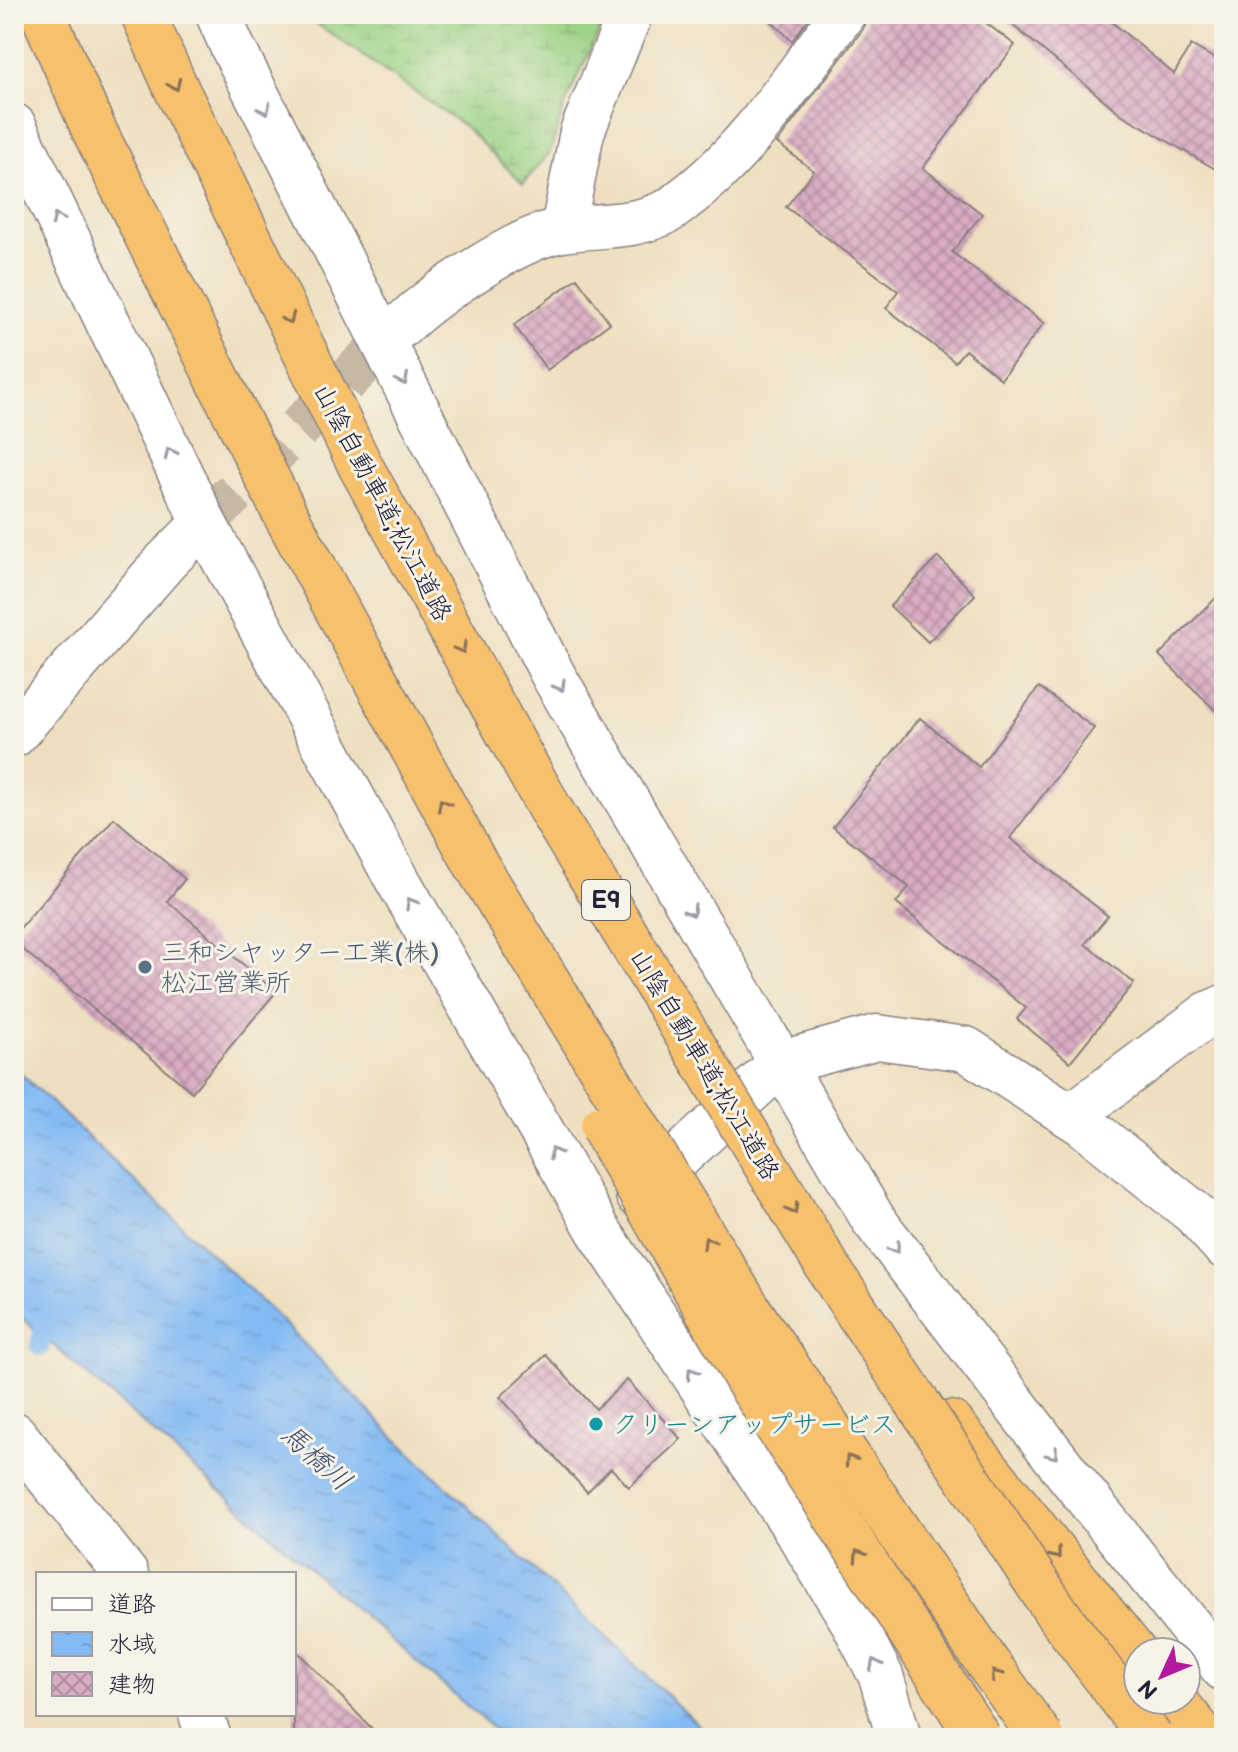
<svg xmlns="http://www.w3.org/2000/svg" width="1238" height="1752" font-family="'Balsamiq Sans','Klee One',sans-serif">
	<style>
		.wetland { fill: url(#wetland-marsh); stroke: #5e7a60; stroke-width: 2 }
		.water { fill: url(#water-ripples); stroke: #536e98; stroke-width: 2 }
		.lines { fill: none; stroke-linecap: round; stroke-linejoin: round }
		.stream { stroke: #84bbf4; stroke-width: 20 }
		.building { fill: url(#building-cross-hatch) }
		.minor-tunnel { stroke: #c5b9a5; stroke-width: 44; stroke-dasharray: 44 22; stroke-linecap: butt }
		.minor-casing { stroke: #88807e; stroke-width: 47 }
		.highway-casing { stroke: #88807e; stroke-width: 47 }
		.minor { stroke: #fff; stroke-width: 44 }
		.highway { stroke: #f7c06c; stroke-width: 44 }
		.highway-bridge-casing { stroke: #88807e; stroke-width: 47; stroke-linecap: butt }
		.highway-bridge { stroke: #f7c06c; stroke-width: 44 }
		.oneway { stroke: #8c7154 }
		.oneway2 { stroke: #9c9ca7 }
		.service-dot { fill: #5c6f8a; stroke: #f7f3e8; stroke-width: 3 }
		.culture-dot { fill: #0f9aa8; stroke: #f7f3e8; stroke-width: 3 }
		.labels { text-anchor: middle; stroke-width: 6; stroke-linejoin: round; paint-order: stroke }
		.shield { fill: #f7f3e8; stroke: #62616f; stroke-width: 2 }
		.shield-label { font-size: 24px; font-weight: bold; fill: #22223b }
		.street-label { font-size: 26px; fill: #22223b; stroke: #f7f3e8 }
		.service-label { font-size: 26px; fill: #4e5e75; stroke: #f7f3e8; text-anchor: start }
		.culture-label { font-size: 26px; fill: #0d838f; stroke: #f7f3e8; text-anchor: start }
		.water-label { font-size: 28px; font-style: italic; fill: #3f5072; stroke: #f7f3e8 }
	</style>
	<defs>
		<pattern id="wetland-marsh" width="20" height="14" patternUnits="userSpaceOnUse" patternTransform="scale(2)"><rect width="20" height="14" fill="#9bd284"/><path d="M1 5h8M5 5V1M11 12h8M15 12V8" fill="none" stroke="#85b473"/></pattern>
		<pattern id="water-ripples" width="26" height="14" patternUnits="userSpaceOnUse" patternTransform="scale(2)"><rect width="26" height="14" fill="#84bbf4"/><path d="M2 4q2-2 4 0t4 0M15 11q2-2 4 0t4 0" fill="none" stroke="#72a0d2"/></pattern>
		<pattern id="building-cross-hatch" width="8" height="8" patternUnits="userSpaceOnUse" patternTransform="scale(2)"><rect width="8" height="8" fill="#dbacc4"/><path d="M0 0l8 8M0 8l8-8" fill="none" stroke="#b18ca0"/></pattern>
	</defs>
	<rect width="100%" height="100%" fill="#f7f3e8"/>
	<filter id="ink" filterUnits="userSpaceOnUse"><feTurbulence type="fractalNoise" baseFrequency=".0125" numOctaves="2"/><feDisplacementMap in="SourceGraphic" scale="16" xChannelSelector="R" yChannelSelector="G"/><feConvolveMatrix kernelMatrix="1 2 1 2 8 2 1 2 1" color-interpolation-filters="sRGB"/></filter>
	<filter id="wash" filterUnits="userSpaceOnUse"><feTurbulence type="fractalNoise" baseFrequency=".006" numOctaves="4" result="noise"/><feDisplacementMap in="SourceGraphic" scale="32" xChannelSelector="R" yChannelSelector="G"/><feGaussianBlur stdDeviation="1.8" result="paint"/><feColorMatrix in="noise" values="0 0 0 0 0 0 0 0 0 0 0 0 0 0 0 0 0 1.4 0 .05"/><feComposite in="paint" operator="in"/></filter>
	<g filter="url(#wash)">
		<rect width="100%" height="100%" fill="#eedfc0"/>
		<path class="wetland" d="M 303,14 L 607,14 L 564,107 L 550,152 L 523,184 L 464,126 Z"/>
		<path class="water" d="M 14,1067 L 279,1318 L 393,1436 L 712,1738 L 504,1738 L 14,1311 Z"/>
		<g class="lines">
			<path class="stream" d="M 40,1346 L 48,1311"/>
		</g>
		<g id="blocks">
			<g class="building">
				<path d="M 764,14 L 812,14 L 792,41 Z"/>
				<path d="M 868,14 L 974,14 L 1015,45 L 923,168 L 982,214 L 952,252 L 1044,323 L 1001,379 L 965,350 L 955,362 L 886,308 L 898,291 L 786,207 L 814,171 L 777,143 L 863,29 Z"/>
				<path d="M 999,14 L 1102,14 L 1174,74 L 1191,45 L 1224,64 L 1224,174 L 1121,114 Z"/>
				<path d="M 577,278 L 610,323 L 547,370 L 514,325 Z"/>
				<path d="M 938,557 L 975,595 L 928,642 L 890,606 Z"/>
				<path d="M 1224,590 L 1224,719 L 1159,655 Z"/>
				<path d="M 1039,687 L 1094,728 L 1010,838 L 1108,916 L 1085,944 L 1134,983 L 1070,1062 L 1017,1019 L 1026,1008 L 896,903 L 909,887 L 833,827 L 920,718 L 979,767 Z"/>
				<path d="M 114,818 L 185,879 L 167,901 L 276,992 L 192,1092 L 14,942 L 14,935 Z"/>
				<path d="M 546,1355 L 596,1409 L 627,1380 L 681,1439 L 629,1487 L 611,1468 L 587,1492 L 500,1397 Z"/>
				<path d="M 294,1648 L 381,1738 L 294,1738 Z"/>
			</g>
		</g>
	</g>
	<g filter="url(#ink)">
		<use href="#blocks" fill-opacity="0" stroke="#88807e" stroke-width="2"/>
		<g class="lines">
			<path class="minor-tunnel" d="M 204,523 L 401,326"/>
			<g class="minor-casing">
				<g id="minor">
					<path d="M 218,14 L 232,46 L 553,675 L 873,1219 L 1068,1474 L 1224,1669"/>
					<path d="M 14,126 L 204,523 L 389,865 L 599,1231 L 798,1533 L 853,1622 L 881,1676 L 899,1738"/>
					<path d="M 563,229 L 582,132 L 630,14"/>
					<path d="M 401,326 C 433,295 518,237 562,230 C 597,224 629,229 664,213 C 671,210 678,204 684,199 C 747,153 796,75 843,14"/>
					<path d="M 14,735 L 166,561 L 204,523"/>
					<path d="M 1071,1116 L 1208,1014 L 1224,1007"/>
					<path d="M 638,1195 L 781,1063 L 877,1037 L 966,1049 L 1083,1124 L 1194,1213 L 1224,1246"/>
					<path d="M 14,1434 L 126,1574"/>
					<path d="M 201,1714 L 209,1738"/>
				</g>
			</g>
			<g class="highway-casing">
				<g id="highway">
					<path d="M 951,1423 L 1138,1657"/>
					<path d="M 1174,1700 L 1205,1738"/>
				</g>
			</g>
			<use href="#minor" class="minor"/>
			<use href="#highway" class="highway"/>
			<g class="highway-bridge-casing">
				<g id="highway-bridge">
					<path d="M 43,14 L 93,128 L 284,512 L 474,861 L 751,1313 L 988,1664 L 1042,1738"/>
					<path d="M 143,14 L 177,90 L 361,467 L 550,809 L 832,1274 L 1057,1613 L 1151,1738"/>
					<path d="M 603,1127 L 749,1383 L 979,1738"/>
				</g>
			</g>
			<use href="#highway-bridge" class="highway-bridge"/>
		</g>
		<defs><path id="oneway-chevron" d="M-2-3.5L2.5 0L-2 3.5" fill="none" stroke-width="1.6" stroke-linecap="round" stroke-linejoin="round" transform="scale(2)"/></defs>
		<g class="oneway">
			<use href="#oneway-chevron" transform="translate(175 85) rotate(65)"/>
			<use href="#oneway-chevron" transform="translate(289 319) rotate(64)"/>
			<use href="#oneway-chevron" transform="translate(461 648) rotate(61)"/>
			<use href="#oneway-chevron" transform="translate(443 804) rotate(-119)"/>
			<use href="#oneway-chevron" transform="translate(793 1209) rotate(59)"/>
			<use href="#oneway-chevron" transform="translate(708 1242) rotate(-121)"/>
			<use href="#oneway-chevron" transform="translate(850 1460) rotate(-124)"/>
			<use href="#oneway-chevron" transform="translate(1056 1554) rotate(51)"/>
			<use href="#oneway-chevron" transform="translate(859 1555) rotate(-123)"/>
			<use href="#oneway-chevron" transform="translate(996 1675) rotate(-126)"/>
		</g>
		<g class="oneway2">
			<use href="#oneway-chevron" transform="translate(265 109) rotate(63)"/>
			<use href="#oneway-chevron" transform="translate(57 219) rotate(-115)"/>
			<use href="#oneway-chevron" transform="translate(403 380) rotate(63)"/>
			<use href="#oneway-chevron" transform="translate(170 453) rotate(-116)"/>
			<use href="#oneway-chevron" transform="translate(560 686) rotate(60)"/>
			<use href="#oneway-chevron" transform="translate(411 903) rotate(-120)"/>
			<use href="#oneway-chevron" transform="translate(691 911) rotate(60)"/>
			<use href="#oneway-chevron" transform="translate(554 1153) rotate(-120)"/>
			<use href="#oneway-chevron" transform="translate(895 1248) rotate(53)"/>
			<use href="#oneway-chevron" transform="translate(692 1373) rotate(-123)"/>
			<use href="#oneway-chevron" transform="translate(1053 1454) rotate(53)"/>
			<use href="#oneway-chevron" transform="translate(875 1664) rotate(-117)"/>
		</g>
	</g>
	<circle class="service-dot" cx="145" cy="967" r="8"/>
	<circle class="culture-dot" cx="596" cy="1424" r="8"/>
	<g class="labels">
		<rect class="shield" x="582" y="880" width="48" height="40" rx="6"/>
		<g class="shield-label">
			<text x="606" y="908">E9</text>
		</g>
		<g class="street-label">
			<text transform="translate(383 502) rotate(62)" y="9">山陰自動車道;松江道路</text>
			<text transform="translate(705 1064) rotate(59)" y="9">山陰自動車道;松江道路</text>
		</g>
		<g class="service-label">
			<text x="161" y="961">三和シヤッター工業(株)<tspan x="161" dy="30">松江営業所</tspan></text>
		</g>
		<g class="culture-label">
			<text x="612" y="1433">クリーンアップサービス</text>
		</g>
		<g class="water-label">
			<text transform="translate(317 1457) rotate(42)" y="10">馬橋川</text>
		</g>
	</g>
	<rect width="1238" height="1752" fill="none" stroke="#f7f3e8" stroke-width="48"/>
	<rect x="36" y="1572" width="260" height="144" fill="#f7f3e8" stroke="#a29fa3" stroke-width="2"/>
	<rect x="52" y="1598" width="40" height="12" fill="#ffffff" stroke="#a29fa3" stroke-width="2"/>
	<text x="108" y="1612" font-size="24" fill="#22223b">道路</text>
	<rect x="52" y="1632" width="40" height="24" fill="url(#water-ripples)" stroke="#a29fa3" stroke-width="2"/>
	<text x="108" y="1652" font-size="24" fill="#22223b">水域</text>
	<rect x="52" y="1672" width="40" height="24" fill="url(#building-cross-hatch)" stroke="#a29fa3" stroke-width="2"/>
	<text x="108" y="1692" font-size="24" fill="#22223b">建物</text>
	<g transform="translate(1162 1676) rotate(226)"><circle r="38" fill="#f7f3e8" stroke="#a29fa3" stroke-width="2"/>
	<path d="M0-6L14 30L0 20L-14 30Z" fill="#b5179e"/>
	<text y="-12" font-size="22" font-weight="bold" text-anchor="middle" fill="#22223b">N</text>
	</g>
</svg>
